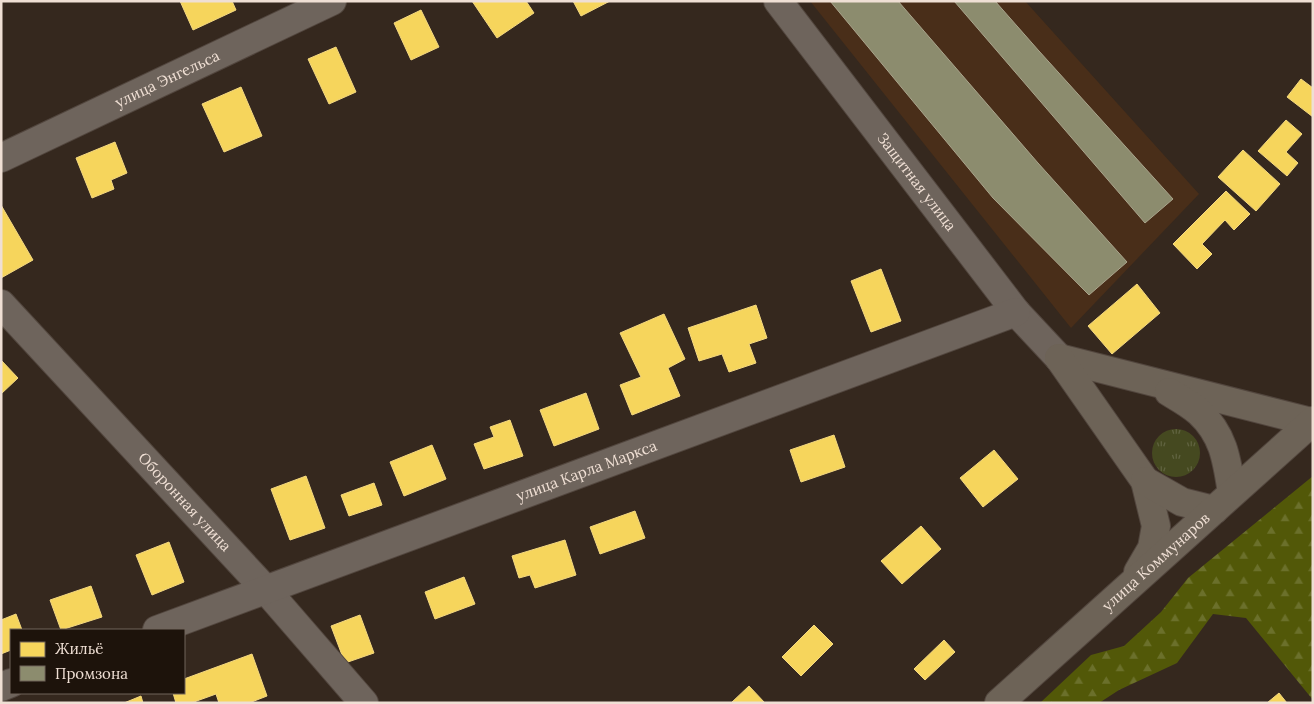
<svg xmlns="http://www.w3.org/2000/svg" width="1314" height="704" font-family="Lora,serif">
	<style>
		.built { fill: #492e19 }
		.grass { fill: url(#grass-tufts) }
		.forest { fill: url(#forest-firs) }
		.homes { fill: #f6d55c; stroke: #f4d880 }
		.industry { fill: #8c8c6e; stroke: #aaa58d }
		.lines { fill: none; stroke-linecap: round; stroke-linejoin: round }
		.minor-casing { stroke: #52463e; stroke-width: 30 }
		.major-casing { stroke: #52463e; stroke-width: 30 }
		.minor { stroke: #6e645c; stroke-width: 28 }
		.major { stroke: #6d6357; stroke-width: 28 }
		.labels { text-anchor: middle; stroke-width: 5; stroke-linejoin: round; paint-order: stroke }
		.street-label { font-size: 15px; fill: #efdfd4; stroke: #1d130b }
	</style>
	<defs>
		<pattern id="grass-tufts" width="24" height="20" patternUnits="userSpaceOnUse" patternTransform="scale(1.25)"><rect width="24" height="20" fill="#454920"/><path d="M3 7l-1-3M5 7V3M7 7l1-3M15 17l-1-3M17 17v-4M19 17l1-3" fill="none" stroke="#606340"/></pattern>
		<pattern id="forest-firs" width="22" height="20" patternUnits="userSpaceOnUse" patternTransform="scale(1.25)"><rect width="22" height="20" fill="#525808"/><path d="M5 1l3.5 6h-7zM16 11l3.5 6h-7z" fill="#6b702b"/></pattern>
	</defs>
	<rect width="100%" height="100%" fill="#35281e"/>
	<path class="built" d="M 810,1 L 1025,1 L 1199,194 L 1071,328 Z"/>
	<circle class="grass" cx="1176" cy="453" r="24"/>
	<path class="forest" d="M 1313,476 L 1313,700 L 1246,618 L 1213,614 L 1177,663 L 1119,690 L 1099,703 L 1040,703 L 1091,655 L 1124,646 L 1161,612 L 1188,578 Z"/>
	<g class="homes">
		<path d="M 180,1 L 232,1 L 236,10 L 193,30 Z"/>
		<path d="M 472,1 L 526,1 L 534,13 L 497,38 Z"/>
		<path d="M 573,1 L 610,1 L 581,16 Z"/>
		<path d="M 421,10 L 439,47 L 411,60 L 394,23 Z"/>
		<path d="M 336,47 L 356,92 L 329,104 L 308,59 Z"/>
		<path d="M 1301,79 L 1313,88 L 1313,117 L 1287,97 Z"/>
		<path d="M 241,87 L 262,136 L 224,152 L 202,104 Z"/>
		<path d="M 1286,120 L 1302,134 L 1286,152 L 1298,163 L 1287,176 L 1258,151 Z"/>
		<path d="M 115,142 L 127,173 L 111,180 L 114,189 L 92,198 L 76,158 Z"/>
		<path d="M 1243,150 L 1280,184 L 1256,211 L 1218,177 Z"/>
		<path d="M 1226,191 L 1250,214 L 1234,230 L 1225,220 L 1202,244 L 1212,254 L 1197,269 L 1173,244 Z"/>
		<path d="M 1,205 L 33,260 L 1,278 Z"/>
		<path d="M 881,269 L 901,321 L 871,332 L 851,281 Z"/>
		<path d="M 1137,284 L 1160,313 L 1112,354 L 1088,326 Z"/>
		<path d="M 756,305 L 767,338 L 749,344 L 756,363 L 729,372 L 722,354 L 699,361 L 688,328 Z"/>
		<path d="M 664,314 L 685,359 L 668,368 L 680,396 L 632,415 L 620,385 L 641,377 L 620,333 Z"/>
		<path d="M 1,360 L 18,378 L 1,394 Z"/>
		<path d="M 586,393 L 599,429 L 554,446 L 540,410 Z"/>
		<path d="M 510,420 L 523,456 L 484,469 L 474,444 L 494,437 L 490,427 Z"/>
		<path d="M 834,435 L 845,467 L 801,482 L 790,450 Z"/>
		<path d="M 432,445 L 446,479 L 404,496 L 390,462 Z"/>
		<path d="M 994,450 L 1018,479 L 983,507 L 960,478 Z"/>
		<path d="M 306,476 L 325,528 L 290,540 L 271,489 Z"/>
		<path d="M 374,483 L 382,505 L 349,516 L 341,495 Z"/>
		<path d="M 635,511 L 645,538 L 600,554 L 590,527 Z"/>
		<path d="M 921,526 L 941,549 L 902,584 L 881,561 Z"/>
		<path d="M 565,540 L 576,575 L 535,588 L 530,575 L 519,578 L 512,556 Z"/>
		<path d="M 169,542 L 184,582 L 152,595 L 136,555 Z"/>
		<path d="M 464,577 L 475,604 L 435,619 L 425,592 Z"/>
		<path d="M 91,586 L 102,617 L 61,630 L 50,600 Z"/>
		<path d="M 16,614 L 22,630 L 11,630 L 11,650 L 1,654 L 1,620 Z"/>
		<path d="M 360,615 L 374,653 L 345,663 L 331,626 Z"/>
		<path d="M 814,625 L 833,644 L 801,676 L 782,657 Z"/>
		<path d="M 944,640 L 955,652 L 925,680 L 914,669 Z"/>
		<path d="M 252,654 L 267,696 L 249,703 L 219,703 L 216,694 L 191,703 L 176,703 L 173,693 L 184,693 L 184,679 Z"/>
		<path d="M 749,686 L 765,703 L 731,703 Z"/>
		<path d="M 1279,693 L 1287,703 L 1267,703 Z"/>
		<path d="M 141,696 L 143,703 L 124,703 Z"/>
	</g>
	<g class="industry">
		<path d="M 830,1 L 898,1 L 1038,163 L 1127,262 L 1089,295 L 993,198 Z"/>
		<path d="M 954,1 L 995,1 L 1039,51 L 1173,199 L 1145,223 Z"/>
	</g>
	<g class="lines">
		<g class="minor-casing">
			<g id="minor">
				<path id="s1" d="M 778,1 L 1016,312 L 1059,358"/>
				<path id="s2" d="M 1,158 L 332,1"/>
				<path id="s3" d="M 1,304 L 267,591 L 364,703"/>
				<path id="s4" d="M 157,630 L 1016,312"/>
				<path d="M 1,687 L 11,683"/>
			</g>
		</g>
		<g class="major-casing">
			<g id="major">
				<path d="M 1059,358 L 1311,422"/>
				<path d="M 1059,358 L 1145,481 L 1156,526 L 1152,548 L 1138,572"/>
				<path d="M 1169,392 C 1179,398 1190,404 1199,412 C 1224,435 1227,461 1232,493"/>
				<path d="M 1145,481 L 1182,502 L 1214,510"/>
				<path id="s5" d="M 999,703 L 1313,421"/>
			</g>
		</g>
		<use href="#minor" class="minor"/>
		<use href="#major" class="major"/>
	</g>
	<g class="labels">
		<g class="street-label">
			<text dy="5" stroke="none"><textPath href="#s2" startOffset="184">улица Энгельса</textPath></text>
			<text dy="5" stroke="none"><textPath href="#s1" startOffset="228">Защитная улица</textPath></text>
			<text dy="5" stroke="none"><textPath href="#s4" startOffset="458">улица Карла Маркса</textPath></text>
			<text dy="5" stroke="none"><textPath href="#s3" startOffset="270">Оборонная улица</textPath></text>
			<text dy="5" stroke="none"><textPath href="#s5" startOffset="211">улица Коммунаров</textPath></text>
		</g>
	</g>
	<rect width="1314" height="704" fill="none" stroke="#efdfd4" stroke-width="5"/>
	<rect x="10" y="629" width="175" height="65" fill="#1d130b" stroke="#71655b"/>
	<rect x="20" y="642" width="25" height="15" fill="#f6d55c" stroke="#71655b"/>
	<text x="55" y="654" font-size="15" fill="#efdfd4">Жильё</text>
	<rect x="20" y="666" width="25" height="15" fill="#8c8c6e" stroke="#71655b"/>
	<text x="55" y="679" font-size="15" fill="#efdfd4">Промзона</text>
</svg>
